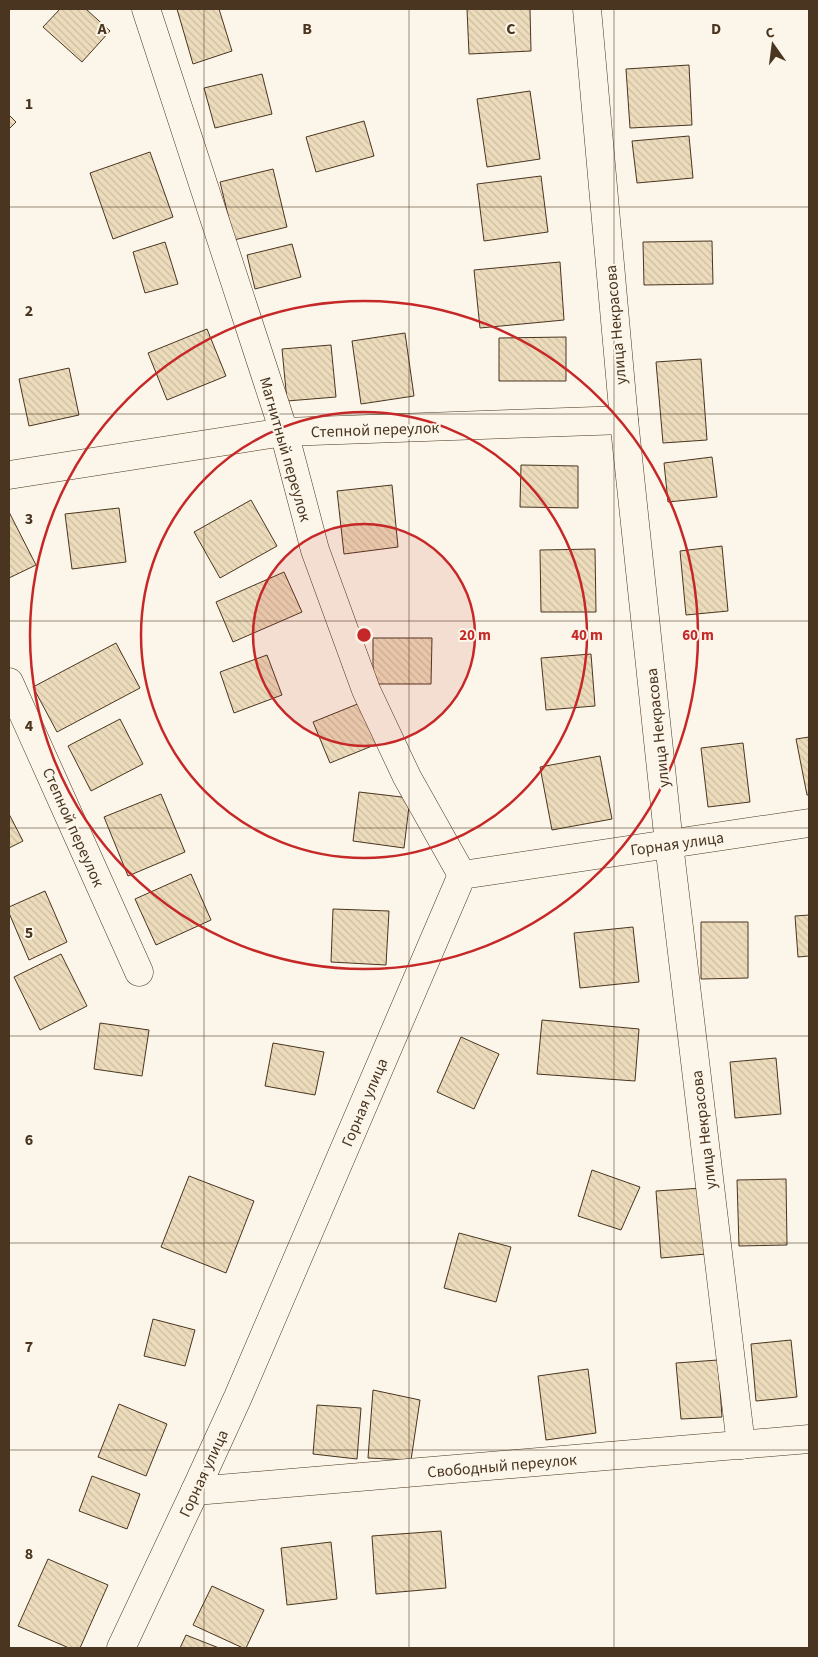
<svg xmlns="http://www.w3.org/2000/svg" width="818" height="1657" font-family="'Source Sans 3',sans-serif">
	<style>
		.building { fill: url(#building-back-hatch); stroke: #4a3520 }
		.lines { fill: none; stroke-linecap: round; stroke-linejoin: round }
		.minor-casing { stroke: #4a3520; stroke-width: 29 }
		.minor { stroke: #fbf6e9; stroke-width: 28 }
		.grid { fill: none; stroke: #4a3520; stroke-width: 1; stroke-opacity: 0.55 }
		.ring { fill: none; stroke: #c62828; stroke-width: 2.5 }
		.labels { text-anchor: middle; stroke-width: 4; stroke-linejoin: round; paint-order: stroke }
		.street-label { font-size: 16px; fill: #4a3520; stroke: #fbf6e9 }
		.grid-label { font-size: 16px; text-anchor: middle; font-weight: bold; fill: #4a3520; stroke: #fbf6e9; stroke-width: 4; stroke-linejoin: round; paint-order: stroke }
		.centre { fill: #c62828; stroke: #fbf6e9; stroke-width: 2.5 }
		.ring-label { font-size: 15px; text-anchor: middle; font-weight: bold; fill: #c62828; stroke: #fbf6e9; stroke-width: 4; stroke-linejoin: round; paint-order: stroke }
	</style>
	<defs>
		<pattern id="building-back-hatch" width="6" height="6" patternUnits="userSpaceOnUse" patternTransform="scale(1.25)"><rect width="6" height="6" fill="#ecdcbc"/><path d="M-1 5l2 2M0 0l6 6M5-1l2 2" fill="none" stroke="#ccbda1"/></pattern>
	</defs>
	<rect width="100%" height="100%" fill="#fbf6e9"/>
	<g class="building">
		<path d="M 60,9 L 86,9 L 110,31 L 82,62 L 43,27 Z"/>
		<path d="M 177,9 L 219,9 L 232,51 L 193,64 Z"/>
		<path d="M 467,9 L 530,9 L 531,51 L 469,54 Z"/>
		<path d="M 689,65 L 692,125 L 630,128 L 626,69 Z"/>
		<path d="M 262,74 L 272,114 L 215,128 L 204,88 Z"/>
		<path d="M 530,91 L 540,159 L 487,167 L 477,99 Z"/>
		<path d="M 9,115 L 16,122 L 9,129 Z"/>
		<path d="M 364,121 L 374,156 L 316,172 L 306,137 Z"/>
		<path d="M 689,136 L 693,178 L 637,183 L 632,141 Z"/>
		<path d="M 150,152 L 173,217 L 113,239 L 90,173 Z"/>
		<path d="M 273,169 L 287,227 L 234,240 L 220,182 Z"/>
		<path d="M 541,176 L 548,232 L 484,241 L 477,184 Z"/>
		<path d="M 712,241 L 713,284 L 644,285 L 643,242 Z"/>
		<path d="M 165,242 L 178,284 L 145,293 L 133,252 Z"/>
		<path d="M 292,244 L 301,277 L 255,289 L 247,255 Z"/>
		<path d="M 560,262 L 564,320 L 480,328 L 474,270 Z"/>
		<path d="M 207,329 L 226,376 L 167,400 L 148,353 Z"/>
		<path d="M 405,333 L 414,396 L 361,404 L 352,341 Z"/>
		<path d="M 566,337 L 566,381 L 499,381 L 499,338 Z"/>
		<path d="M 331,345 L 336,397 L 287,401 L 282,349 Z"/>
		<path d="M 701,359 L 707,440 L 663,443 L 656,362 Z"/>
		<path d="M 69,368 L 79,415 L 29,426 L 19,379 Z"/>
		<path d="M 712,457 L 717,497 L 668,502 L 664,463 Z"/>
		<path d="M 521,465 L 578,466 L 578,508 L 520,507 Z"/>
		<path d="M 392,485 L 398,547 L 344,554 L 337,491 Z"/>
		<path d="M 251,500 L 277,546 L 220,578 L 194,532 Z"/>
		<path d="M 119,508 L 126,562 L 72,569 L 65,514 Z"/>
		<path d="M 9,512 L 36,565 L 9,578 Z"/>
		<path d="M 722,546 L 728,611 L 686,615 L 680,551 Z"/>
		<path d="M 595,549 L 596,612 L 541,612 L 540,550 Z"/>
		<path d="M 284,572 L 302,612 L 233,642 L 216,602 Z"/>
		<path d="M 373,638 L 432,638 L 431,684 L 373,684 Z"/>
		<path d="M 116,643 L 140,688 L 57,732 L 33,687 Z"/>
		<path d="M 591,654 L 595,706 L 546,710 L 541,658 Z"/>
		<path d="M 267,655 L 282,695 L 234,713 L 220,672 Z"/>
		<path d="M 360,703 L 377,744 L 330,763 L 313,722 Z"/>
		<path d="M 120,719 L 143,764 L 91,791 L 68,746 Z"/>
		<path d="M 809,737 L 809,795 L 807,795 L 796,739 Z"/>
		<path d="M 743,743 L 750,802 L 708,807 L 701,748 Z"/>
		<path d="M 600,756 L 612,819 L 552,830 L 540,767 Z"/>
		<path d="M 359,792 L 410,798 L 404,848 L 353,841 Z"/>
		<path d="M 161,794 L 185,852 L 128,876 L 104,817 Z"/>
		<path d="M 9,814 L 23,841 L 9,848 Z"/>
		<path d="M 191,874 L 211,920 L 156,945 L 135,899 Z"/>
		<path d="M 45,891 L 67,942 L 29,960 L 9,913 L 9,907 Z"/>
		<path d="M 333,909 L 389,911 L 386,965 L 331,962 Z"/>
		<path d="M 809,915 L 809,956 L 798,957 L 795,916 Z"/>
		<path d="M 701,922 L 748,922 L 748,978 L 701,979 Z"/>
		<path d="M 633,927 L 639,982 L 580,988 L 574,933 Z"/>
		<path d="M 61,954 L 87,1006 L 40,1030 L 14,977 Z"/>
		<path d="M 542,1020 L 639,1029 L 635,1081 L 537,1074 Z"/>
		<path d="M 100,1023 L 149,1030 L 142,1076 L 94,1069 Z"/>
		<path d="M 461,1037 L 499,1054 L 474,1109 L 437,1092 Z"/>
		<path d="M 273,1043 L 324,1052 L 315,1095 L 265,1086 Z"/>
		<path d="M 776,1058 L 781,1114 L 735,1118 L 730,1062 Z"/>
		<path d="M 592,1170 L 640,1187 L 621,1230 L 578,1216 Z"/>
		<path d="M 189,1176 L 254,1201 L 226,1273 L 161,1247 Z"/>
		<path d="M 786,1179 L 787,1245 L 739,1246 L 737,1180 Z"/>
		<path d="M 702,1188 L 706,1254 L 661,1258 L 656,1191 Z"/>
		<path d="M 459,1233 L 511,1247 L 496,1302 L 444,1288 Z"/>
		<path d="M 153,1319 L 195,1330 L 185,1366 L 144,1356 Z"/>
		<path d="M 791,1340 L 797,1397 L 756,1401 L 751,1344 Z"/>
		<path d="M 718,1360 L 722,1417 L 681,1419 L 676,1363 Z"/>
		<path d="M 588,1369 L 596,1433 L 546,1440 L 538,1376 Z"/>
		<path d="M 373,1390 L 420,1400 L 411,1460 L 368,1458 Z"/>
		<path d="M 119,1404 L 167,1424 L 146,1476 L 98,1457 Z"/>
		<path d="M 317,1405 L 361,1408 L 357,1459 L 313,1454 Z"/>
		<path d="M 92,1476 L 140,1494 L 127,1529 L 79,1511 Z"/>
		<path d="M 441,1531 L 446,1588 L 376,1594 L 372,1536 Z"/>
		<path d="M 331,1542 L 337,1599 L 287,1605 L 281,1548 Z"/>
		<path d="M 48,1559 L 108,1585 L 80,1648 L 69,1648 L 18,1626 Z"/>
		<path d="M 212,1586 L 264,1610 L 246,1648 L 243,1648 L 193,1625 Z"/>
		<path d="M 186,1635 L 219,1648 L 180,1648 Z"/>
	</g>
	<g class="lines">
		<g class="minor-casing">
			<g id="minor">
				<path d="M 146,9 L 284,432 L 315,550 L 366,690 L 407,777 L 462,875"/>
				<path d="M 587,9 L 624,420 L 669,844 L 741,1445"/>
				<path d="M 9,475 L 284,432 L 624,420"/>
				<path d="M 9,682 L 139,972"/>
				<path d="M 195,1491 L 809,1439"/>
				<path d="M 121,1648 L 195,1491 L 238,1397 L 462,875 L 809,823"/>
			</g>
		</g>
		<use href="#minor" class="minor"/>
	</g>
	<path class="grid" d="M 204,9 L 204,1648M 409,9 L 409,1648M 614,9 L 614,1648M 9,207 L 809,207M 9,414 L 809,414M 9,621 L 809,621M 9,828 L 809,828M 9,1036 L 809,1036M 9,1243 L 809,1243M 9,1450 L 809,1450"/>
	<circle cx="364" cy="635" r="111" fill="#c62828" fill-opacity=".12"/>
	<g class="ring">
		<circle cx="364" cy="635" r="111"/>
		<circle cx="364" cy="635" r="223"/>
		<circle cx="364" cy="635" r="334"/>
	</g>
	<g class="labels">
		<g class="street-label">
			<text transform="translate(615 325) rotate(-95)" y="6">улица Некрасова</text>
			<text transform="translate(375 429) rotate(-2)" y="6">Степной переулок</text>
			<text transform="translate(286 449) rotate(74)" y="6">Магнитный переулок</text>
			<text transform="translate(657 728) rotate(-96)" y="6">улица Некрасова</text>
			<text transform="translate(74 827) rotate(66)" y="6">Степной переулок</text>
			<text transform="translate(677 843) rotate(-8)" y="6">Горная улица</text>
			<text transform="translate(364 1102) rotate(-67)" y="6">Горная улица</text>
			<text transform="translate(703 1130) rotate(-97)" y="6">улица Некрасова</text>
			<text transform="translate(502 1465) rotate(-5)" y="6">Свободный переулок</text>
			<text transform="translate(203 1473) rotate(-65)" y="6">Горная улица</text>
		</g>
	</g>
	<g class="grid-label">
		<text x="102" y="34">A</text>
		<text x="307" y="34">B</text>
		<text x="511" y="34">C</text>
		<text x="716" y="34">D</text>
		<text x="29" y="109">1</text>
		<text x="29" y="316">2</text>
		<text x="29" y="524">3</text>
		<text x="29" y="731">4</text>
		<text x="29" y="938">5</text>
		<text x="29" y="1145">6</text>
		<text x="29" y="1352">7</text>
		<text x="29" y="1559">8</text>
	</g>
	<circle cx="364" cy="635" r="8" class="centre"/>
	<g class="ring-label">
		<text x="475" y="640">20 m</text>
		<text x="587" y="640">40 m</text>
		<text x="698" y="640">60 m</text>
	</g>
	<rect width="818" height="1657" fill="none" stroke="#4a3520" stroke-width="20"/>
	<g transform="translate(773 45) rotate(346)" stroke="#fbf6e9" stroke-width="4" paint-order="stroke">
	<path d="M0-4L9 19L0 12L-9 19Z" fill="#4a3520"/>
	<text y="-8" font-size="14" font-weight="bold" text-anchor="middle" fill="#4a3520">С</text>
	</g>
</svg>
